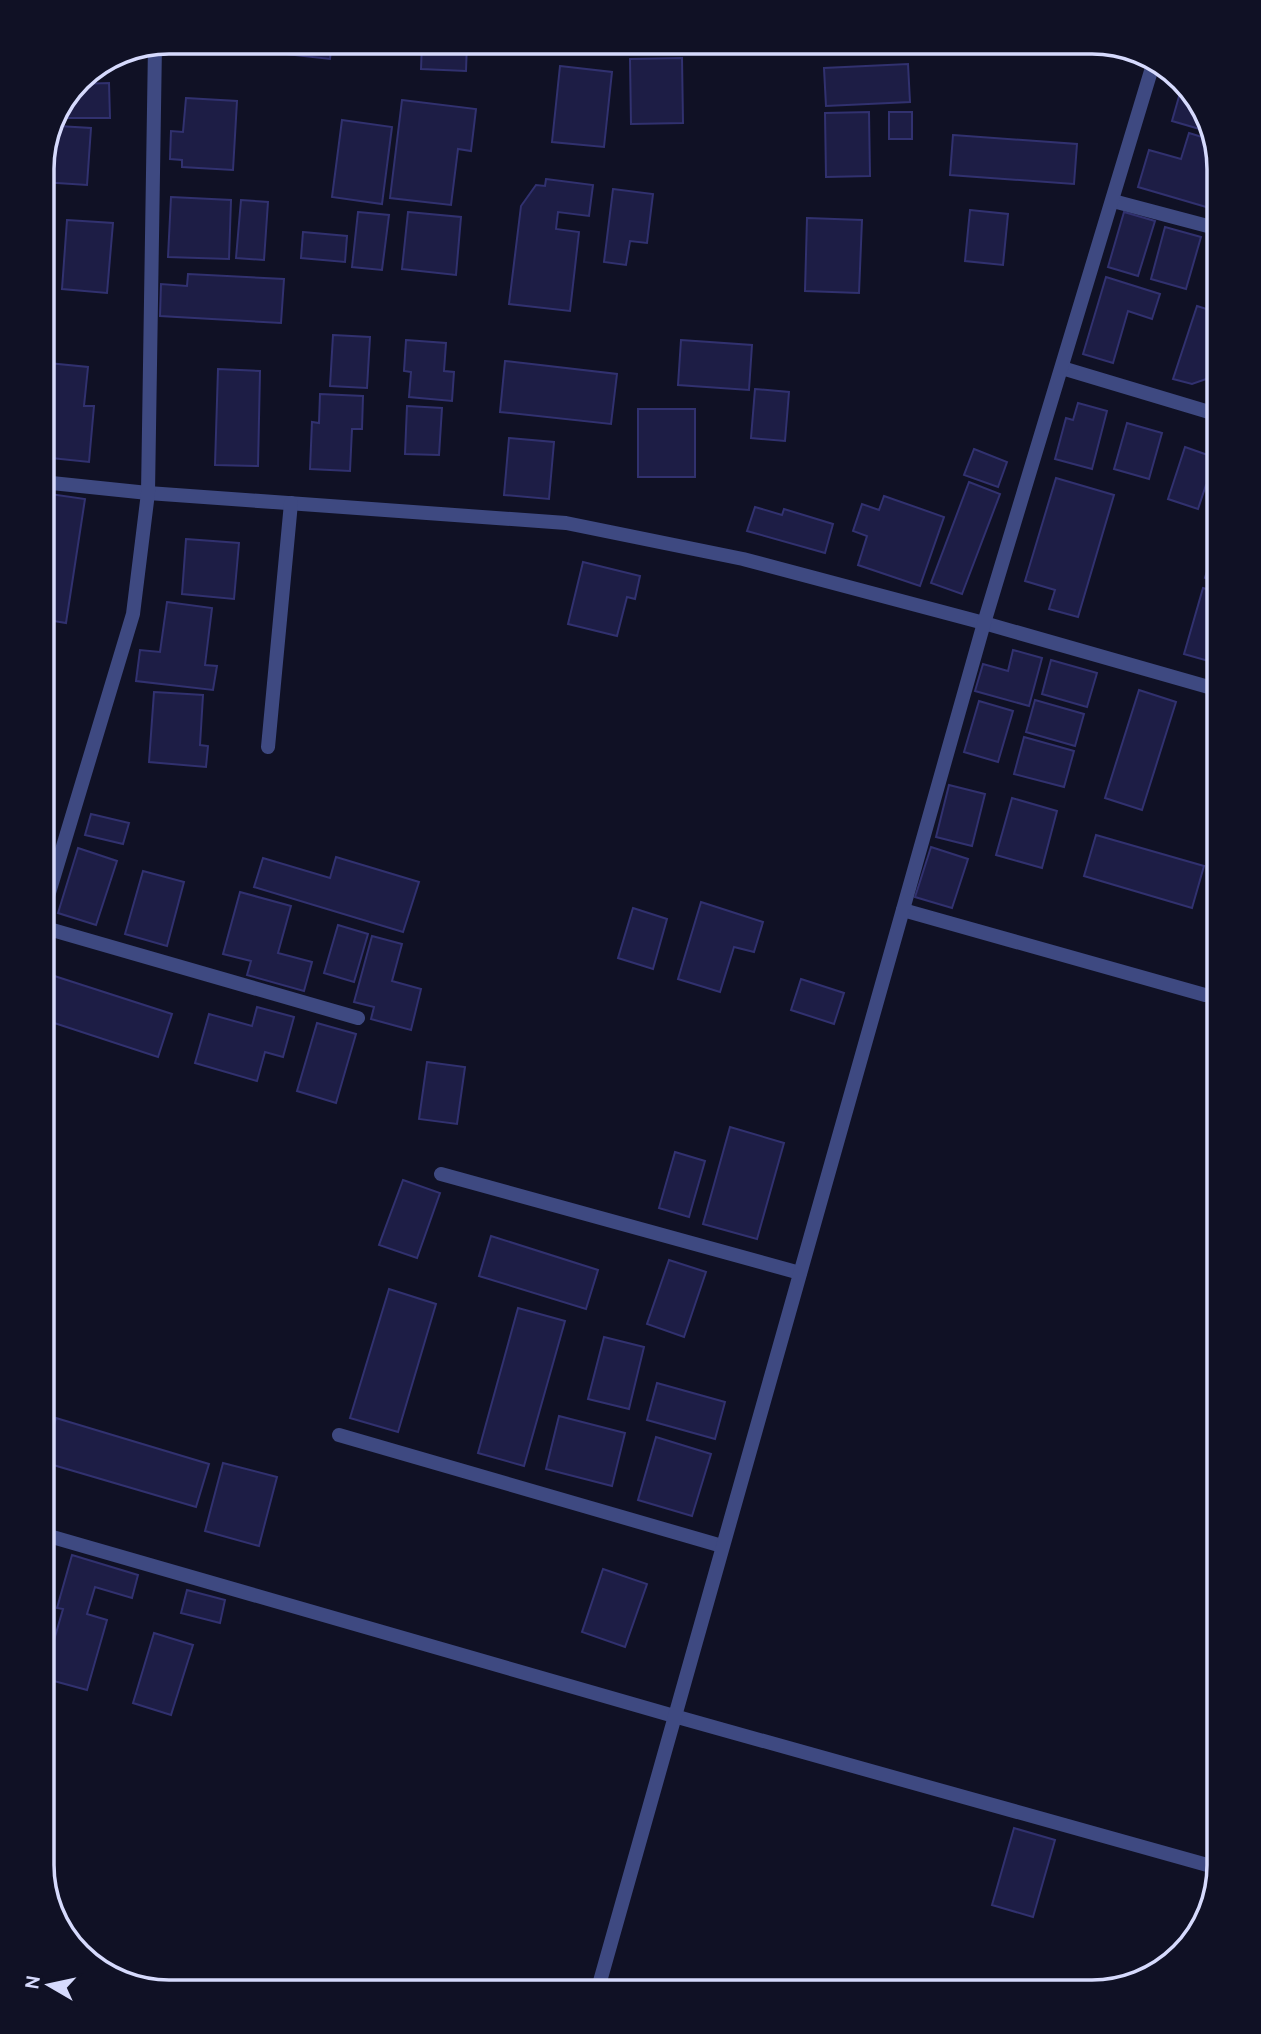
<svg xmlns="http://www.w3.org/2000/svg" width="1261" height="2034" font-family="Cabin,sans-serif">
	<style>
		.building { fill: #1d1d45; stroke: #31316f; stroke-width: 2 }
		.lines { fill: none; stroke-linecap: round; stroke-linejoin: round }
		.street { stroke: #3e4981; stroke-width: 14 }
		.rim { fill: none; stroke: #d6dafd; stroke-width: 3.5 }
	</style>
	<rect width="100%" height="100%" fill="#101125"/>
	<g class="building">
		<path d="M 176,42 L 332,42 L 330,59 Z"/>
		<path d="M 422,42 L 467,42 L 466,71 L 421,69 Z"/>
		<path d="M 682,58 L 683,123 L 631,124 L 630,59 Z"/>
		<path d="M 908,64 L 910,102 L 826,106 L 824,68 Z"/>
		<path d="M 560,66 L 612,72 L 604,147 L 552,142 Z"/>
		<path d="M 109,83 L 110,118 L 62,118 L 78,84 Z"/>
		<path d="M 1182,86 L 1206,113 L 1210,132 L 1172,121 Z"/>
		<path d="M 186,98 L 237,101 L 233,170 L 182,167 L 182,160 L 170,159 L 171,131 L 183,132 Z"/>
		<path d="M 402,100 L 476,109 L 471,151 L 458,149 L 451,205 L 390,198 Z"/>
		<path d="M 869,112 L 870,176 L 826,177 L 825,113 Z"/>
		<rect x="889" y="112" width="23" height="27"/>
		<path d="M 342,120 L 392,127 L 382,204 L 332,197 Z"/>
		<path d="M 58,126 L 91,128 L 87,185 L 42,182 L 42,162 Z"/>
		<path d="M 1189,133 L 1212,140 L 1219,170 L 1219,187 L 1213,209 L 1138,187 L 1149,150 L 1181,159 Z"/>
		<path d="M 953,135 L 1077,144 L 1074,184 L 950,175 Z"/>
		<path d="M 546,179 L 593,185 L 589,216 L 558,212 L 556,229 L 579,232 L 570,311 L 509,304 L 521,206 L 536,185 L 545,186 Z"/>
		<path d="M 613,189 L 653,194 L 647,243 L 630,241 L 626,265 L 604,262 Z"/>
		<path d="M 171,197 L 231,200 L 229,259 L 168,257 Z"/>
		<path d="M 241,200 L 268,202 L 264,260 L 236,258 Z"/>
		<path d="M 970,210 L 1008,214 L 1003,265 L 965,261 Z"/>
		<path d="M 358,212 L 389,215 L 382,270 L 352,267 Z"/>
		<path d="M 408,212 L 461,217 L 456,275 L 402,269 Z"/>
		<path d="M 1124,212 L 1155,221 L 1138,276 L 1108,267 Z"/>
		<path d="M 807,218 L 862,220 L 859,293 L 805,291 Z"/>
		<path d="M 67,220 L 113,223 L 107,293 L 62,289 Z"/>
		<path d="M 1165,227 L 1201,237 L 1186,289 L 1151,279 Z"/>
		<path d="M 303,232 L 347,236 L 345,262 L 301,258 Z"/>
		<path d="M 188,274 L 284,279 L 281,323 L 160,316 L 161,284 L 187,286 Z"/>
		<path d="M 1106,277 L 1160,294 L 1152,319 L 1128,311 L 1113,363 L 1083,354 Z"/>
		<path d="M 1197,306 L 1219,313 L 1219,355 L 1212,377 L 1192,384 L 1173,379 Z"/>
		<path d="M 333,335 L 370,337 L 367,388 L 330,386 Z"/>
		<path d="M 406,340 L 446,343 L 444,371 L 454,372 L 452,401 L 409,397 L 411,372 L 404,371 Z"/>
		<path d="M 681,340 L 752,345 L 749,390 L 678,385 Z"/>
		<path d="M 505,361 L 617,374 L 611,424 L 500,412 Z"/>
		<path d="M 48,363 L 88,367 L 84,406 L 94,406 L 89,462 L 42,457 L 42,415 Z"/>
		<path d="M 218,369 L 260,371 L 258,466 L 215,465 Z"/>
		<path d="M 755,389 L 789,392 L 785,441 L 751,438 Z"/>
		<path d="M 320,394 L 363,396 L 362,429 L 352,429 L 350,471 L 310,469 L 312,422 L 319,423 Z"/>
		<path d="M 1078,403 L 1107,411 L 1092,469 L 1055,459 L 1066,418 L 1073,420 Z"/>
		<path d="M 407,406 L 442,408 L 439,455 L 405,454 Z"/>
		<rect x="638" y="409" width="57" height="68"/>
		<path d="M 1127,423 L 1162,433 L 1149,479 L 1114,469 Z"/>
		<path d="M 509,438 L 554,442 L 549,499 L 504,495 Z"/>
		<path d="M 1185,447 L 1219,459 L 1213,487 L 1206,485 L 1198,509 L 1168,499 Z"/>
		<path d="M 974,449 L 1007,462 L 998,487 L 964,475 Z"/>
		<path d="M 1056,478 L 1114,495 L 1078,617 L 1049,609 L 1055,590 L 1025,581 Z"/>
		<path d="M 969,482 L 1000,494 L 962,594 L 931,583 Z"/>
		<path d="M 43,493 L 85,499 L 66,623 L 42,619 Z"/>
		<path d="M 884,496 L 944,517 L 920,586 L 858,565 L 867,536 L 853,531 L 862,504 L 879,510 Z"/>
		<path d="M 755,507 L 782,515 L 784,509 L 833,524 L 825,553 L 747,531 Z"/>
		<path d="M 1219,531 L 1219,583 L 1205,578 Z"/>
		<path d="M 186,539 L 239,543 L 234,599 L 182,594 Z"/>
		<path d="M 583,562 L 640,576 L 635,599 L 627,597 L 617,636 L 568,624 Z"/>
		<path d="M 1203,588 L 1219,593 L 1219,664 L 1184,654 Z"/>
		<path d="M 167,602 L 212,608 L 205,665 L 217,666 L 213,690 L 136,681 L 140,650 L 160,652 Z"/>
		<path d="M 1013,650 L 1042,658 L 1029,706 L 975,691 L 983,664 L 1008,671 Z"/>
		<path d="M 1051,660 L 1097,673 L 1087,707 L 1042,694 Z"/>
		<path d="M 1139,690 L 1176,702 L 1142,810 L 1105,798 Z"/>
		<path d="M 154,692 L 203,695 L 200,745 L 208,746 L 206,767 L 149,762 Z"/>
		<path d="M 1035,700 L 1084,714 L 1075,746 L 1026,732 Z"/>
		<path d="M 979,701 L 1013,711 L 998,762 L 964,752 Z"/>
		<path d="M 1024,737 L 1074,751 L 1064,787 L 1014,774 Z"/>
		<path d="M 949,785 L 985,794 L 972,846 L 936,837 Z"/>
		<path d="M 1012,798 L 1057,811 L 1042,868 L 996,855 Z"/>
		<path d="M 91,814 L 129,823 L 123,844 L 85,835 Z"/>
		<path d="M 1096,835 L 1204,866 L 1192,908 L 1084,876 Z"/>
		<path d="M 931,847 L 968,859 L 952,908 L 915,897 Z"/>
		<path d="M 78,848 L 117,861 L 96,925 L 58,913 Z"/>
		<path d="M 336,857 L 419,882 L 403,932 L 254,887 L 263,858 L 330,878 Z"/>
		<path d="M 143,871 L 184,882 L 167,946 L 125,934 Z"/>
		<path d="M 240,892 L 291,906 L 278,953 L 312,962 L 304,991 L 247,975 L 251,961 L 223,954 Z"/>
		<path d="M 701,902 L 763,922 L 754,952 L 734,947 L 720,992 L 678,979 Z"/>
		<path d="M 633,908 L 667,919 L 653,969 L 618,958 Z"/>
		<path d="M 338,925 L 368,934 L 354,982 L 324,973 Z"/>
		<path d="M 372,936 L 402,944 L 392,981 L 421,989 L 411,1030 L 371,1019 L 374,1007 L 354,1002 Z"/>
		<path d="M 42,972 L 172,1014 L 158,1057 L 42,1019 Z"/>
		<path d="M 801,979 L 844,993 L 834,1024 L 791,1010 Z"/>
		<path d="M 257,1007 L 294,1017 L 283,1057 L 265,1052 L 257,1081 L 195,1063 L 209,1014 L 252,1026 Z"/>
		<path d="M 317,1023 L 356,1034 L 336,1103 L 297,1091 Z"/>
		<path d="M 427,1062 L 465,1067 L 457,1124 L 419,1119 Z"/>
		<path d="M 730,1127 L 784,1143 L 757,1239 L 703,1224 Z"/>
		<path d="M 675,1152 L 705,1161 L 689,1217 L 659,1208 Z"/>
		<path d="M 403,1180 L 440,1193 L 417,1258 L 379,1245 Z"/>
		<path d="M 491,1236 L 598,1270 L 586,1309 L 479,1276 Z"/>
		<path d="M 669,1260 L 706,1272 L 684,1337 L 647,1324 Z"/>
		<path d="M 389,1289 L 436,1304 L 398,1432 L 350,1418 Z"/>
		<path d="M 518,1308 L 565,1321 L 524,1466 L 478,1453 Z"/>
		<path d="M 604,1337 L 644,1347 L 629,1409 L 588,1399 Z"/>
		<path d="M 657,1383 L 725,1402 L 715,1439 L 647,1420 Z"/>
		<path d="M 42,1412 L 51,1415 L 42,1447 Z"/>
		<path d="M 559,1416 L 625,1433 L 612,1486 L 546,1469 Z"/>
		<path d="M 56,1418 L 209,1464 L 196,1507 L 43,1462 Z"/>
		<path d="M 656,1437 L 711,1454 L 692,1516 L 638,1500 Z"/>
		<path d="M 223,1463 L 277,1477 L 259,1546 L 205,1531 Z"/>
		<path d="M 72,1555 L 138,1575 L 132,1598 L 95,1587 L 87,1614 L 107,1620 L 87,1690 L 43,1678 L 63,1609 L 57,1608 Z"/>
		<path d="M 603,1569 L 647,1584 L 625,1647 L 582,1632 Z"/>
		<path d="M 187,1590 L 225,1600 L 220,1623 L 181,1613 Z"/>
		<path d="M 154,1633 L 193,1645 L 171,1715 L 133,1703 Z"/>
		<path d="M 1014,1828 L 1055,1840 L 1033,1917 L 992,1905 Z"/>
	</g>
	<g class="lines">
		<g class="street">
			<path d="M 1113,201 L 1219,229"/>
			<path d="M 1062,368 L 1219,415"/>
			<path d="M 42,482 L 148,493 L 566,523 L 743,559 L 984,623 L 1219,690"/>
			<path d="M 268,747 L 291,503"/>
			<path d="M 903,910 L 1205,995"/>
			<path d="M 42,916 L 133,614 L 148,493 L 155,45"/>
			<path d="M 42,927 L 358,1018"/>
			<path d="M 441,1174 L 800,1273"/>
			<path d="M 339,1435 L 722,1546"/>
			<path d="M 42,1534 L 674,1716 L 1218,1868"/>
			<path d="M 597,1992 L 984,623 L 1154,61"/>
		</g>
	</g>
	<path d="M0 0H1261V2034H0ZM169 54H1092A115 115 0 0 1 1207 169V1865A115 115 0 0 1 1092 1980H169A115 115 0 0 1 54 1865V169A115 115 0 0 1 169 54Z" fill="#101125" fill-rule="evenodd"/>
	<path class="rim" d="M169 54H1092A115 115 0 0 1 1207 169V1865A115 115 0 0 1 1092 1980H169A115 115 0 0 1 54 1865V169A115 115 0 0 1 169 54Z"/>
	<g transform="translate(49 1985) rotate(279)" stroke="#101125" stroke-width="5" paint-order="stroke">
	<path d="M0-5L12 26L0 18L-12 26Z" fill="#d6dafd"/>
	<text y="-10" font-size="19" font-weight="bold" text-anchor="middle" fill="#d6dafd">N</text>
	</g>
</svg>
